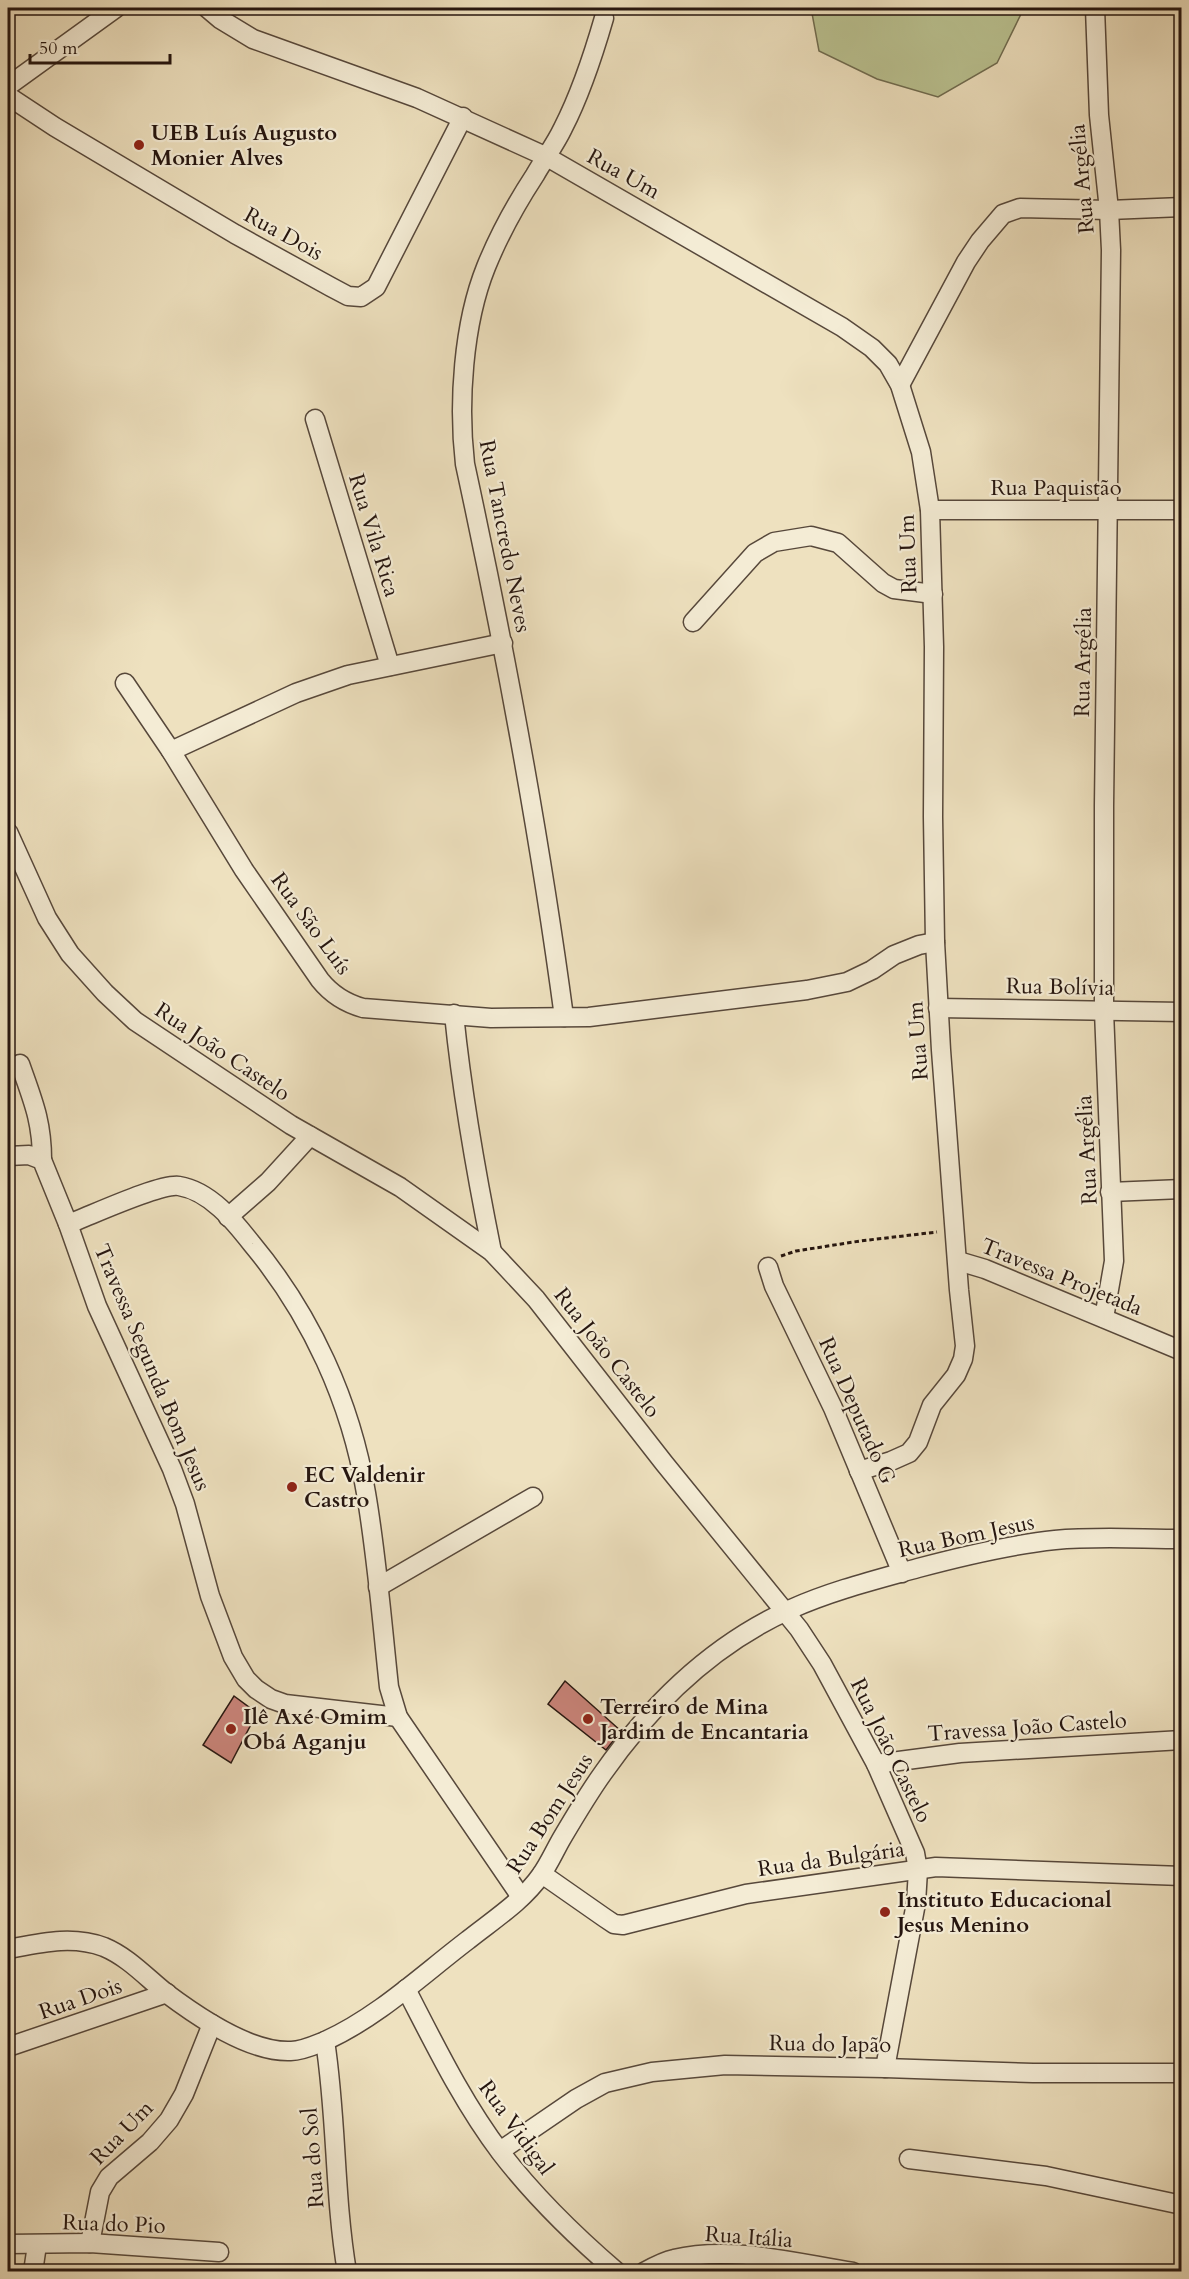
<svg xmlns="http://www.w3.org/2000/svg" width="1189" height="2279" font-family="Cardo,serif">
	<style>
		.green { fill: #bac291; stroke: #706c50; stroke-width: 1.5 }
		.building { fill: #cc857c; stroke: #25150f; stroke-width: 1.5 }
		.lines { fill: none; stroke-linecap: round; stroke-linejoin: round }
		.minor-casing { stroke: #57483b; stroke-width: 21 }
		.path { stroke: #25150f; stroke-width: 3; stroke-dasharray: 4.5 3; stroke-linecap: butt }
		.minor { stroke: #f4ecd5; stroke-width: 18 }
		.poi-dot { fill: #8f2418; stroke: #f4ecd5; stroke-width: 2 }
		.labels { text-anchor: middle; stroke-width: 4.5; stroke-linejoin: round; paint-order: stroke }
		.poi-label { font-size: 22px; font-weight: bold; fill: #25150f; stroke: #f4ecd5; text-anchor: start }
		.street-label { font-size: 22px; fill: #25150f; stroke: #f4ecd5 }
	</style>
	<rect width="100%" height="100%" fill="#eee1bf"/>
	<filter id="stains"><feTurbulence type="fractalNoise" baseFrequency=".00333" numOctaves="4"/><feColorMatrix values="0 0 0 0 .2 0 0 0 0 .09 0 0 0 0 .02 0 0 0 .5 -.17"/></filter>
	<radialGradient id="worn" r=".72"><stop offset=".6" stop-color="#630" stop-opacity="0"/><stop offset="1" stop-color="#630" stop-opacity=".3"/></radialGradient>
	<path class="green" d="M 811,8 L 1024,8 L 997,63 L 938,97 L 877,79 L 819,51 Z"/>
	<g class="building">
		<path d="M 565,1681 L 621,1731 L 606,1750 L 548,1704 Z"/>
		<path d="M 234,1696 L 257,1713 L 231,1763 L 203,1745 Z"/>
	</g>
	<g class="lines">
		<g class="minor-casing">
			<g id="minor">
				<path d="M 207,8 L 220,19 L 253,39 L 417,98 L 547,157 L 842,327 L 872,348 L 888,364 L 900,385 L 921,452 L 930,510 L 934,647 L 933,817 L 935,942 L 941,1050 L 959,1290 L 965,1346 L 963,1359 L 956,1375 L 932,1405 L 918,1442 L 909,1453 L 891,1461 L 859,1471"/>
				<path d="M 1095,8 L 1099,115 L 1109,210 L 1111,250 L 1104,806 L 1104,1011 L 1114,1261 L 1104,1318"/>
				<path d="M 8,86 L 116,8"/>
				<path d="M 8,96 L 55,127 L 235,234 L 331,287 L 348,296 L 361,297 L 376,287 L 463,117"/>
				<path d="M 900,385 L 966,262 L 980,241 L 1003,214 L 1020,208 L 1109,210 L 1182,207"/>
				<path d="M 315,419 L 390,666"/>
				<path d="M 930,510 L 1182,510"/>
				<path d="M 693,622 L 755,553 L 774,542 L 811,536 L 838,543 L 883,583 L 894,589 L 933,594"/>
				<path d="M 125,683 L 171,751 L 244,870 L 320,980 C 332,995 345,1003 363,1008 L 491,1018 L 589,1017 L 807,990 L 847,982 L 872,970 L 894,955 L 919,945 L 935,942"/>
				<path d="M 171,751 L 296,693 L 348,675 L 503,643"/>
				<path d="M 8,832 L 47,918 L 70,954 L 105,993 L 135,1021 L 291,1125 L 400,1187 L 492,1252 L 536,1299 L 664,1463 L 799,1629 L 822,1664 L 876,1764 L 915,1853 L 918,1870 L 916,1903 L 885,2068"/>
				<path d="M 938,1008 L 1182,1012"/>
				<path d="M 454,1014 C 462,1094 476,1173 492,1252"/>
				<path d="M 564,1017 C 539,830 505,649 465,464 C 458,404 463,324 486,267 C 499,235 516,204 535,175 C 544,159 555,145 563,128 C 581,93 593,56 604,18"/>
				<path d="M 20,1064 C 33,1101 42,1121 42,1160"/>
				<path d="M 8,1156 L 29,1155 L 42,1160 L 68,1224 L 97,1306 L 172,1469 L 185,1504 L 210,1596 L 233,1657 L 246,1679 L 256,1689 L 271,1699 L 285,1704 L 398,1717"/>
				<path d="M 1110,1192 L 1182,1189"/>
				<path d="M 228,1217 L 268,1182 L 310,1136"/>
				<path d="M 68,1224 C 90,1216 160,1183 179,1186 C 210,1191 234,1221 252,1244 C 311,1315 351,1402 366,1493 C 377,1557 382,1622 389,1687 L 398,1717 L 521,1897"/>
				<path d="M 958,1261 L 985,1269 L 1182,1351"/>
				<path d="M 768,1267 L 774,1286 L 833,1408 L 902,1573"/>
				<path d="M 378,1587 L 533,1497"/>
				<path d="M 876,1764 L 960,1753 L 1182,1740"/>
				<path d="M 542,1874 L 605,1918 L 614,1924 L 623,1925 L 746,1894 L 936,1867 L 1182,1876"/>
				<path d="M 8,1949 C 40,1943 72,1935 104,1947 C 128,1957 146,1977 166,1993 C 198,2017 250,2053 291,2051 C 302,2051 315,2045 325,2041 C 378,2017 422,1975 468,1940 C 493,1920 523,1901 541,1875 C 549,1864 555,1850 562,1838 C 575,1816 588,1794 603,1773 C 652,1703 713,1644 791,1609 C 831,1591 875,1580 918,1568 C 963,1556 1009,1545 1055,1540 C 1097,1536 1140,1539 1182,1539"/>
				<path d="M 406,1989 C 435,2045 463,2103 501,2153 C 535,2197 575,2236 617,2272"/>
				<path d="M 325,2041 C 337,2118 334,2195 347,2272"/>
				<path d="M 8,2047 L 167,1993"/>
				<path d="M 500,2151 L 576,2099 L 605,2083 L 652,2072 L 725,2065 L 885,2068 L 1033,2073 L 1182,2073"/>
				<path d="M 909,2159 L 1046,2176 L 1182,2205"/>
				<path d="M 90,2243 L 100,2192 L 109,2177 L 150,2142 L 169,2120 L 184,2094 L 212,2024"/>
				<path d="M 8,2244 L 90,2243 L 219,2252"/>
				<path d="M 33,2272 L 37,2245"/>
				<path d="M 644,2272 C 653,2267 664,2261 674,2259 C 732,2245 795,2263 853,2272"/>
			</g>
		</g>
		<path class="path" d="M 781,1256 L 796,1251 L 860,1241 L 937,1232"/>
		<use href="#minor" class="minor"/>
	</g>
	<g class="poi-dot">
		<circle cx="139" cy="145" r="6"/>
		<circle cx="292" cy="1487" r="6"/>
		<circle cx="588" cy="1719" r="6"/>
		<circle cx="231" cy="1729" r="6"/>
		<circle cx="885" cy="1912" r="6"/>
	</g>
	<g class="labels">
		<g class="poi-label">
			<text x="151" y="140">UEB Luís Augusto<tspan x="151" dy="25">Monier Alves</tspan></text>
			<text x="304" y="1482">EC Valdenir<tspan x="304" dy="25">Castro</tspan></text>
			<text x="600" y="1714">Terreiro de Mina<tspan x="600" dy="25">Jardim de Encantaria</tspan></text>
			<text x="243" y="1724">Ilê Axé Omim<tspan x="243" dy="25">Obá Aganju</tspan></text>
			<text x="897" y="1907">Instituto Educacional<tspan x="897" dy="25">Jesus Menino</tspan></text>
		</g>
		<g class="street-label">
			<text transform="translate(624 173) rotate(29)" y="8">Rua Um</text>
			<text transform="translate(1081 179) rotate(-95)" y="8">Rua Argélia</text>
			<text transform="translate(284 233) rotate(29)" y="8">Rua Dois</text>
			<text x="1056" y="495">Rua Paquistão</text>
			<text transform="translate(375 535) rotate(73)" y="8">Rua Vila Rica</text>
			<text transform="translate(506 536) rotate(79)" y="8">Rua Tancredo Neves</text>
			<text transform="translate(907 554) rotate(-92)" y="8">Rua Um</text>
			<text transform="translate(1082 662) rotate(-89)" y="8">Rua Argélia</text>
			<text transform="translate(312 923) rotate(54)" y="8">Rua São Luís</text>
			<text transform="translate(1060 986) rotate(1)" y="8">Rua Bolívia</text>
			<text transform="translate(917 1041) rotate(-94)" y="8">Rua Um</text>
			<text transform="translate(223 1051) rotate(34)" y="8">Rua João Castelo</text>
			<text transform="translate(1086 1150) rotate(-93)" y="8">Rua Argélia</text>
			<text transform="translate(1062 1276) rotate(22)" y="8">Travessa Projetada</text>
			<text transform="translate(608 1352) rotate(52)" y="8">Rua João Castelo</text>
			<text transform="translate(153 1367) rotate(67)" y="8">Travessa Segunda Bom Jesus</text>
			<text transform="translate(858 1410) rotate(66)" y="8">Rua Deputado G</text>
			<text transform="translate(966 1535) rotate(-12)" y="8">Rua Bom Jesus</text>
			<text transform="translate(1027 1726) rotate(-4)" y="8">Travessa João Castelo</text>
			<text transform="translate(892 1750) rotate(64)" y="8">Rua João Castelo</text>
			<text transform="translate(549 1813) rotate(-57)" y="8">Rua Bom Jesus</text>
			<text transform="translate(831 1858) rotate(-8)" y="8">Rua da Bulgária</text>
			<text transform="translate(80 1998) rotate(-19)" y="8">Rua Dois</text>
			<text transform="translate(830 2043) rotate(1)" y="8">Rua do Japão</text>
			<text transform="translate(517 2127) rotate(54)" y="8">Rua Vidigal</text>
			<text transform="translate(121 2132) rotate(-46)" y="8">Rua Um</text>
			<text transform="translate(312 2158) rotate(-94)" y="8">Rua do Sol</text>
			<text transform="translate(114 2223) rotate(2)" y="8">Rua do Pio</text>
			<text transform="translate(749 2236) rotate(4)" y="8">Rua Itália</text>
		</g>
	</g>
	<rect width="1189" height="2279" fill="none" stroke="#eee1bf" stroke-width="30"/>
	<rect x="9" y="9" width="1171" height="2261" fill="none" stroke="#25150f" stroke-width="3"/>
	<rect x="15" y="15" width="1159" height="2249" fill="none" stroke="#25150f" stroke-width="1.5"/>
	<path d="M30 54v9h140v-9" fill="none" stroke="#25150f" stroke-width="3"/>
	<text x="39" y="54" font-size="18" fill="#25150f" stroke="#f4ecd5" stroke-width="4.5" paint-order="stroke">50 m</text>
	<rect width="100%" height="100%" filter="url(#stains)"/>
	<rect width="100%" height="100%" fill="url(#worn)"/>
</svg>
